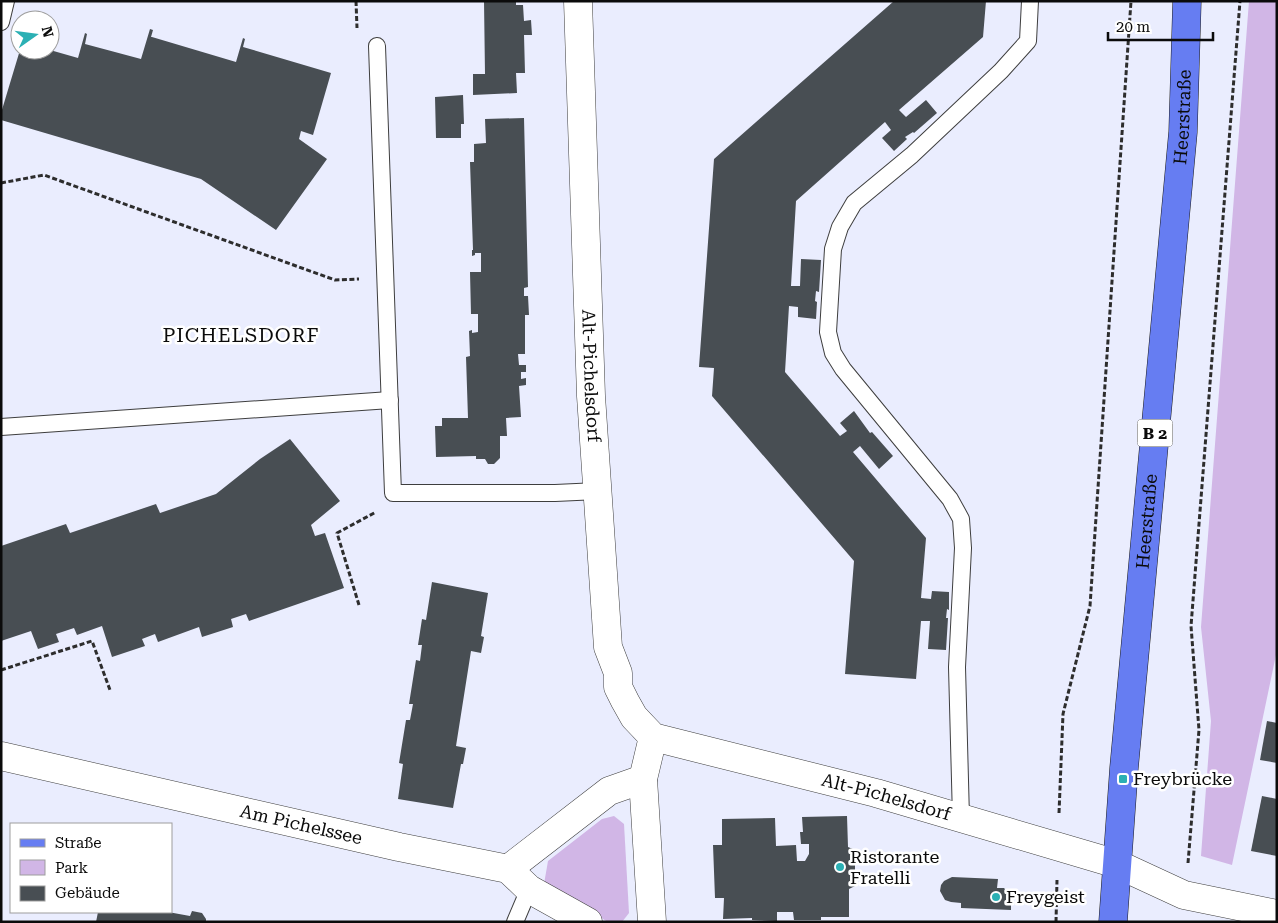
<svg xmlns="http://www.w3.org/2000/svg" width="1278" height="923" font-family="'Roboto Serif',serif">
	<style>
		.green { fill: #d1b6e6 }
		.building { fill: #484e53 }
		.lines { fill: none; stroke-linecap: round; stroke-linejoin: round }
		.lane-casing { stroke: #3e3e3e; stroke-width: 18 }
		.street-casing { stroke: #3e3e3e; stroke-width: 29 }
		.primary-casing { stroke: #1c1c1c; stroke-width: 29 }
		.path { stroke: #2d2d2d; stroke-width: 3; stroke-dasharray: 5 2.5; stroke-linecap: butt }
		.lane { stroke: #fff; stroke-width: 16 }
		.street { stroke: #fff; stroke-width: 28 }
		.primary { stroke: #667df2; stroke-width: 28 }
		.poi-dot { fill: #2bb0b4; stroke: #fff; stroke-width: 2 }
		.labels { text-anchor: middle; stroke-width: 5; stroke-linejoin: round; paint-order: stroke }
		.shield { fill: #fff; stroke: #545454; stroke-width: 1 }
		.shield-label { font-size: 16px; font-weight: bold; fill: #0b0b0b }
		.street-label { font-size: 18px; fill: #0b0b0b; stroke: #fff }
		.poi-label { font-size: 18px; fill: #0b0b0b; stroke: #fff; text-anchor: start }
		.quarter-label { font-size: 20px; letter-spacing: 1px; fill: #0b0b0b; stroke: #fff }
	</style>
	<rect width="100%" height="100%" fill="#eaedfe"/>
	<g class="green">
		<path d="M 1249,1 L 1277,1 L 1277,650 L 1232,865 L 1201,856 L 1211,721 L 1201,627 Z"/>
		<path d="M 614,816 L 624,824 L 629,913 L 622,922 L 608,922 L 544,884 L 548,861 L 602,819 Z"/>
	</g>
	<g class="building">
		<path d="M 484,1 L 516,1 L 516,5 L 523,5 L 524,21 L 531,20 L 532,35 L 524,35 L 525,73 L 516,73 L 517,93 L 473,95 L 473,74 L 485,74 Z"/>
		<path d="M 894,1 L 986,1 L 983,37 L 899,110 L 906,117 L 926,100 L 937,113 L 914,133 L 913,132 L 905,137 L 907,139 L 894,151 L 882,138 L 891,130 L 885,122 L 796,201 L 791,286 L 800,286 L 801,259 L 821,260 L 819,292 L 816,291 L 815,301 L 817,302 L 816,319 L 798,317 L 798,307 L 789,306 L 785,372 L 840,436 L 847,431 L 840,423 L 854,411 L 870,433 L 872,432 L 893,456 L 879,469 L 860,446 L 853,452 L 926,538 L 921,598 L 931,599 L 932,591 L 949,592 L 949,610 L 947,609 L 946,618 L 948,618 L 946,650 L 928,649 L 930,621 L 921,621 L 916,679 L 845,674 L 854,561 L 712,396 L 714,368 L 699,367 L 714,159 Z"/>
		<path d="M 150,29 L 153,30 L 151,37 L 152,37 L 236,62 L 243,38 L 245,39 L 243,47 L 331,73 L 313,135 L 301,131 L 299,139 L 327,159 L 276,230 L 201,179 L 1,120 L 1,113 L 20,50 L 50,50 L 78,58 L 85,33 L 87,34 L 85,44 L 141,59 Z"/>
		<path d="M 463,95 L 464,124 L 461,124 L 461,138 L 436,138 L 435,97 Z"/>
		<path d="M 524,118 L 528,287 L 524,288 L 524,296 L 528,296 L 529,315 L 525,315 L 525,354 L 518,354 L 519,365 L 526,365 L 526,372 L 521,372 L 521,379 L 526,378 L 526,385 L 519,386 L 521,417 L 506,418 L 507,436 L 500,436 L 500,458 L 494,464 L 488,464 L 485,459 L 476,459 L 476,456 L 436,457 L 435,426 L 442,426 L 442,418 L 468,418 L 466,357 L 470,356 L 469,331 L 472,330 L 472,333 L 478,332 L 478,314 L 471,314 L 470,272 L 481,272 L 481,253 L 475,253 L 475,255 L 472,256 L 472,250 L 473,250 L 470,162 L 474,162 L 474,144 L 486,143 L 485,119 Z"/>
		<path d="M 290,439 L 340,501 L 311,525 L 315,536 L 325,533 L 344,588 L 249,621 L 246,614 L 231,619 L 233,627 L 202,637 L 199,627 L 158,642 L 155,634 L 142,639 L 145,646 L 112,657 L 102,626 L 77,635 L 74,628 L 56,634 L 59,642 L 38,649 L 31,631 L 1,641 L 1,546 L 66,524 L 70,533 L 156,504 L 160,513 L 216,494 L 260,459 Z"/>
		<path d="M 432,582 L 488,593 L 481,636 L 484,637 L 481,653 L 471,651 L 456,746 L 466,748 L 463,764 L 461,764 L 453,808 L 398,799 L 403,764 L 399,763 L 406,720 L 410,720 L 413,704 L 409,704 L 416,660 L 420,661 L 422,645 L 418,645 L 422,619 L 426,620 Z"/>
		<path d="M 1267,721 L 1277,723 L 1277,763 L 1260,760 Z"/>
		<path d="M 1262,796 L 1277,799 L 1277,856 L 1251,851 Z"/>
		<path d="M 847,816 L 848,847 L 855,850 L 855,886 L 849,889 L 849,917 L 821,917 L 821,920 L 794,920 L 793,912 L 777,912 L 777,921 L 752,920 L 752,918 L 723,919 L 724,898 L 715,898 L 713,845 L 722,845 L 722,819 L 775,818 L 776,846 L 796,845 L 797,861 L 805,861 L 809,854 L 809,844 L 801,844 L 800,832 L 803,832 L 802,817 Z"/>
		<path d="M 952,877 L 998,879 L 997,888 L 1004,888 L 1011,896 L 1011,910 L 961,908 L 961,903 L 951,902 L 945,900 L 940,891 L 941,885 L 944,881 Z"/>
		<path d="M 192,911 L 202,913 L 206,919 L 206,922 L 96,922 L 98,912 L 168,912 L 190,916 Z"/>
	</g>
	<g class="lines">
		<g class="lane-casing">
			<g id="lane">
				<path d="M 1,22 L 6,1"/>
				<path d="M 377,46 L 393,493 L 555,493 L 598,491"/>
				<path d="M 1,427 L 390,400"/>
				<path d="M 961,818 L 957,667 L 963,548 L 961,519 L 950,499 L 843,369 L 833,353 L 828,332 L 833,249 L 840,227 L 854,203 L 912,155 L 1001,71 L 1028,41 L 1030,1"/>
				<path d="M 515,922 L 529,889"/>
			</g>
		</g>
		<g class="street-casing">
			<g id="street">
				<path id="s1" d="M 578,1 L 591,396 L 608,647 L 618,673 L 618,687 L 625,701 L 634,717 L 653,737 L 876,793 L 1117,864 L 1184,895 L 1277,914"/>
				<path id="s2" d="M 1,756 L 399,847 L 508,869 L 529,889 L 588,922"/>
				<path d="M 508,869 L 609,791 L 643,779"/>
				<path d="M 652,922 L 643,779 L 653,737"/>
			</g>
		</g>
		<g class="primary-casing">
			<g id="primary">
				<path id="s3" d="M 1113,922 L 1124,768 L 1183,132 L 1187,1"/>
			</g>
		</g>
		<g class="path">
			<path d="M 356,1 L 357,28"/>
			<path d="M 1,183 L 44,175 L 335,280 L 359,279"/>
			<path d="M 359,605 L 337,533 L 376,512"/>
			<path d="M 1,670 L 92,641 L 110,690"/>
			<path d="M 1059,813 L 1063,714 L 1090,606 L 1131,1"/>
			<path d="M 1188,863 L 1199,730 L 1191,626 L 1240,1"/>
			<path d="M 1056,922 L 1057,880"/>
		</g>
		<use href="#lane" class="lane"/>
		<use href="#street" class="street"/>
		<use href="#primary" class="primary"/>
	</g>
	<g class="poi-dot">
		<rect x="1118" y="774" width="10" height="10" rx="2.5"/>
		<circle cx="840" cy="867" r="5"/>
		<circle cx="996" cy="897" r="5"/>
	</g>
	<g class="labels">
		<rect class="shield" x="1137.5" y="419.5" width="35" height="27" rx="4"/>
		<g class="shield-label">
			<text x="1155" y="439">B 2</text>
		</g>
		<g class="street-label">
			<text dy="6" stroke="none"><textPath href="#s3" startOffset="808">Heerstraße</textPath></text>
			<text dy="6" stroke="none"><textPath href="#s1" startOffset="375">Alt-Pichelsdorf</textPath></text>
			<text dy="6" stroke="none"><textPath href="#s3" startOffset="402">Heerstraße</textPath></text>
			<text dy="6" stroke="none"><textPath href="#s1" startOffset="991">Alt-Pichelsdorf</textPath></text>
			<text dy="6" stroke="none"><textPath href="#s2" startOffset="308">Am Pichelssee</textPath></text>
		</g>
		<g class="poi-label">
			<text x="1133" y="785">Freybrücke</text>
			<text x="850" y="863">Ristorante<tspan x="850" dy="21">Fratelli</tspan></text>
			<text x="1006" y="903">Freygeist</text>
		</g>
		<g class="quarter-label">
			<text x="241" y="342">PICHELSDORF</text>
		</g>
	</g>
	<rect width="1278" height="923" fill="none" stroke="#0b0b0b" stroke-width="5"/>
	<rect x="10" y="823" width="162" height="90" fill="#ffffff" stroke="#9d9d9d"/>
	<rect x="20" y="839" width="25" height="8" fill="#667df2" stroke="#9d9d9d"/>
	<text x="55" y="848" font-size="15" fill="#0b0b0b">Straße</text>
	<rect x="20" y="860" width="25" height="15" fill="#d1b6e6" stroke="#9d9d9d"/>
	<text x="55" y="873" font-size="15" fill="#0b0b0b">Park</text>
	<rect x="20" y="886" width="25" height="15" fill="#484e53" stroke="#9d9d9d"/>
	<text x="55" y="898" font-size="15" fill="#0b0b0b">Gebäude</text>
	<g transform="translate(35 35) rotate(76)"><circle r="24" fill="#ffffff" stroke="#9d9d9d"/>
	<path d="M0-4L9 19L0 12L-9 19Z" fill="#2bb0b4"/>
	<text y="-8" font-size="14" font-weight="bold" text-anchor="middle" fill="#0b0b0b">N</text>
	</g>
	<path d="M1108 32v8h105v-8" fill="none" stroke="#0b0b0b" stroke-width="2.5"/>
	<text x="1116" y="32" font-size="15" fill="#0b0b0b" stroke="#ffffff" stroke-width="4" paint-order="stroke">20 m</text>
</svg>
